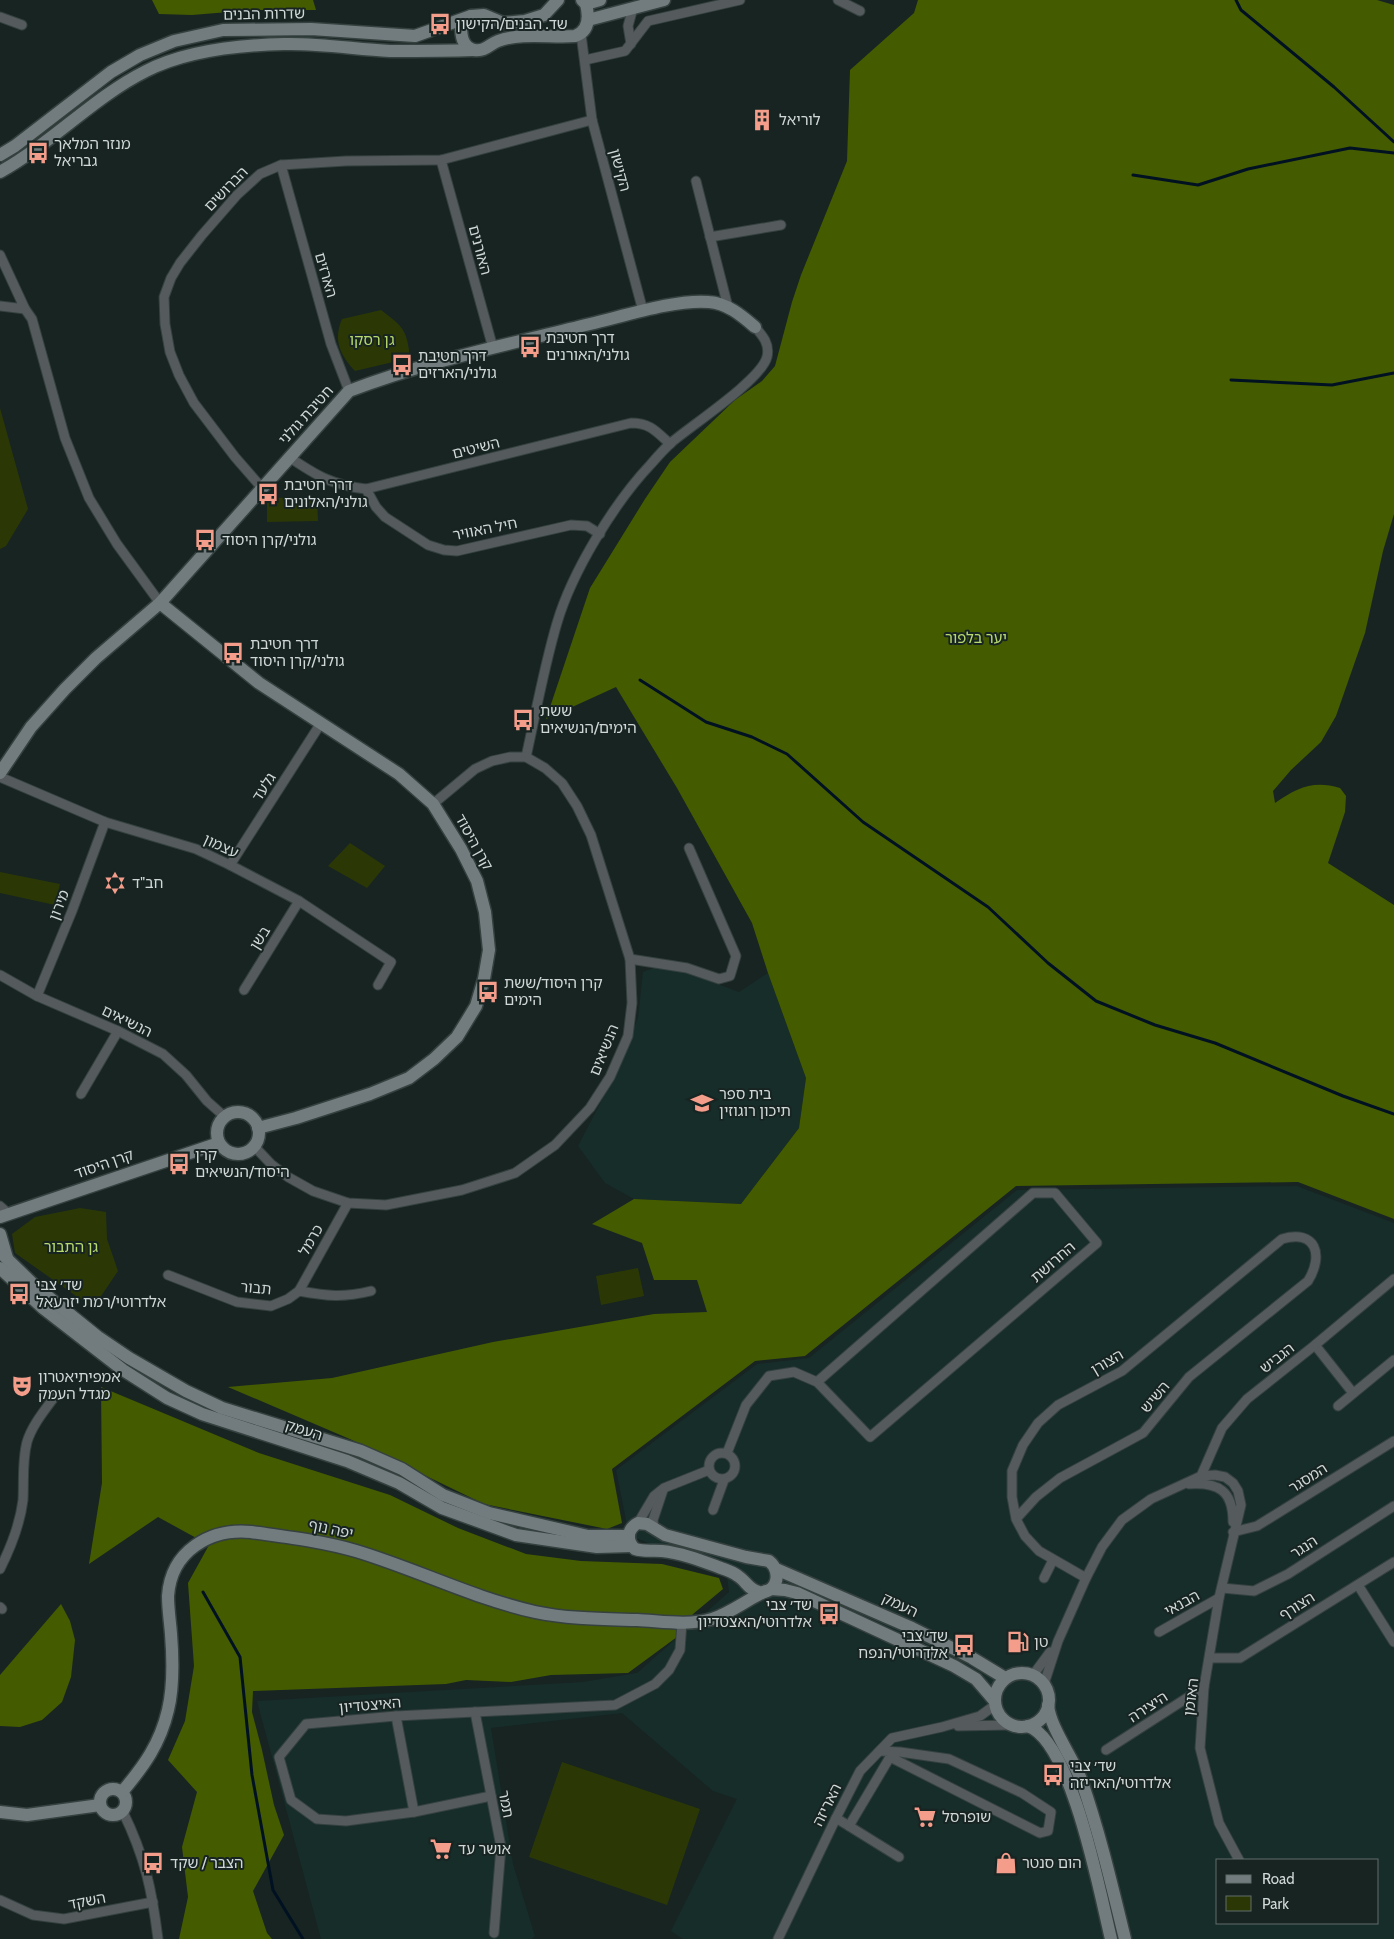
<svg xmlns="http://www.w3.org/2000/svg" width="1394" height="1939" font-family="Cabin,'Noto Sans Hebrew',sans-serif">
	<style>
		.built { fill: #172d2a; fill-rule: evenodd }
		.green { fill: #2b3806 }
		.forest { fill: #455b00 }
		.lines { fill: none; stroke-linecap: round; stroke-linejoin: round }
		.stream { stroke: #012; stroke-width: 3 }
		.street-casing { stroke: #35413f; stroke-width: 11 }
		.secondary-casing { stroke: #35413f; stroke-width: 15 }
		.street { stroke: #555b5d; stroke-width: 9 }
		.secondary { stroke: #727c7f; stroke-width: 12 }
		.labels { text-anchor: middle; stroke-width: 4; stroke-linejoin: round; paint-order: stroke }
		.street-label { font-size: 15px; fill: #d0d8d7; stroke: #172422 }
		.poi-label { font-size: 15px; fill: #d0d8d7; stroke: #172422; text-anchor: start }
		.park-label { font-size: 15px; fill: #b7d96e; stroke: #172422 }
	</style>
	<rect width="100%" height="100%" fill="#172422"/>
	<g class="built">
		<path d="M 664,964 L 739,992 L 768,973 L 806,1078 L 799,1128 L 741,1204 L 634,1199 L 605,1183 L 578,1146 L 616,1073 L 638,1018 L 643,972 Z"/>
		<path d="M 1297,1186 L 1394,1223 L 1394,1939 L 683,1939 L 671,1931 L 737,1799 L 713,1791 L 622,1713 L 491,1728 L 513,1864 L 535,1936 L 532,1939 L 321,1939 L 257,1701 L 583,1682 L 637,1673 L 729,1592 L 727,1576 L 629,1535 L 616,1470 L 757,1364 L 809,1358 L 1017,1190 ZM 1218,1860 L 1378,1860 L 1378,1923 L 1218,1923 Z"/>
	</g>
	<g class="green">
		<path d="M 381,310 C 403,327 407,329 410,358 L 355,371 C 340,355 333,340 342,319 Z"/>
		<path d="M 0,408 L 28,509 L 6,546 L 0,549 Z"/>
		<path d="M 317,497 L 318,521 L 267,522 L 267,498 Z"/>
		<path d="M 350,843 L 385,866 L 367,888 L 328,866 Z"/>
		<path d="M 0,872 L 60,884 L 55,905 L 0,893 Z"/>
		<path d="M 80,1208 L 106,1212 L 107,1239 L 118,1271 L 93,1308 L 15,1253 L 12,1234 L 35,1217 Z"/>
		<path d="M 638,1268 L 644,1296 L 601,1305 L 596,1276 Z"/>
		<path d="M 562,1762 L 700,1809 L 667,1905 L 529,1857 Z"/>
	</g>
	<g class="forest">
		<path d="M 152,0 L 313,0 L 316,10 L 253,10 L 192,15 L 159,14 Z"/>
		<path d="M 918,0 L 1377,0 L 1394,5 L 1394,514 L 1383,551 L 1365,633 L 1336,716 L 1321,742 L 1291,770 L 1273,791 L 1275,803 C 1297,788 1313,780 1340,788 L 1346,796 L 1345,812 L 1328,863 L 1394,905 L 1394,1219 L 1298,1182 L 1016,1186 L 805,1356 L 755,1361 L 612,1469 L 622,1523 L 607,1529 L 484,1504 L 352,1440 L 228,1387 L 332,1378 L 493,1342 L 654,1314 L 707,1312 L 697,1280 L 654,1280 L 642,1243 L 592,1224 L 634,1199 L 741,1204 L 799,1128 L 806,1078 L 768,973 L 752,923 L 677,788 L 616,687 L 546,719 L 590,588 L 645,499 L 670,462 L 735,400 L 762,381 L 775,366 L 792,302 L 801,275 L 847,161 L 850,70 L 914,13 Z"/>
		<path d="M 101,1387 L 259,1453 L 390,1495 L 458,1528 L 526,1554 L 581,1561 L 662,1564 L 719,1578 L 723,1589 L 693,1614 L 681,1634 L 628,1673 L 551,1675 L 511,1682 L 466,1680 L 446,1684 L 253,1691 L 252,1712 L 262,1750 L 274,1805 L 284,1835 L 253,1891 L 267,1933 L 272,1939 L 179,1939 L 188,1897 L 182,1847 L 197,1792 L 168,1760 L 185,1721 L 194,1666 L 188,1583 L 209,1545 L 158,1517 L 89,1564 L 102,1483 Z"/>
		<path d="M 61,1604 L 70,1621 L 75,1640 L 71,1677 L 62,1702 L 42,1720 L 20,1727 L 0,1726 L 0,1675 Z"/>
	</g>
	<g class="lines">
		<g class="stream">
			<path d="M 1236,0 L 1241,10 L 1334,87 L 1394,142"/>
			<path d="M 1133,175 L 1198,185 L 1248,169 L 1350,148 L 1394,153"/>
			<path d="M 1231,380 L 1332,385 L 1394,373"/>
			<path d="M 640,680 L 706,722 L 752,737 L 787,754 L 863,822 L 988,907 L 1048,963 L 1096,1001 L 1155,1025 L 1215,1043 L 1343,1096 L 1394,1114"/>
			<path d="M 203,1592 L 240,1657 L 252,1775 L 273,1890 L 303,1939"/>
		</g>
		<g class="street-casing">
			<g id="street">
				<path d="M 838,0 L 860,11"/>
				<path d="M 0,17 L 22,25"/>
				<path d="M 581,34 L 592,120 L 643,311"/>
				<path d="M 631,44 L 628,26 L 633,8"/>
				<path d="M 585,60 L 625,51 L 648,21 L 740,0"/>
				<path d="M 441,160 L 493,348"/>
				<path d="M 281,165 L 331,344 L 349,391"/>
				<path d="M 696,181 L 728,307"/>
				<path d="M 710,237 L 781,225"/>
				<path d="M 0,255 L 25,309 L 0,306"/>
				<path d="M 25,309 L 32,319 L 65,438 L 89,498 L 117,544 L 160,603"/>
				<path d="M 289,457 C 317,476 332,485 366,489 L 631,423 C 650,423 656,431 670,444"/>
				<path d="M 262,488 L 235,457 L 194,403 L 179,375 L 170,352 L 165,324 L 164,297 L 171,278 L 180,263 L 202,235 L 237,195 L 260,174 L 281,165 L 346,161 L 441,160 L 592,120"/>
				<path d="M 366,489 L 376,507 L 385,517 L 428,545 L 444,550 L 457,551 L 571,525 L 587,526 L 600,534"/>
				<path d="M 526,757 C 536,712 544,667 557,623 C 572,572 614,503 651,464 C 657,457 664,449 672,442 C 692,425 761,380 767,357 C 770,344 763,336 755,327"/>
				<path d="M 0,777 L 105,822 L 196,849 L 230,865 L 299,901 L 391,962 L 378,985"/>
				<path d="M 230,865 L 321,723"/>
				<path d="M 630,959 L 687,968 L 719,979 L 730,976 L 736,956 L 689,848"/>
				<path d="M 0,975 L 37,996 L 118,1031 L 163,1054 L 186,1075 L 207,1101 L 225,1117"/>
				<path d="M 244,990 L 299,901"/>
				<path d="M 37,996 L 72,911 L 105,822"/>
				<path d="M 81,1094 L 118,1031"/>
				<path d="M 254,1146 L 271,1164 L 288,1177 L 313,1191 L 348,1203 L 386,1205 L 462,1190 L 515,1173 L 555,1145 L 590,1108 L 610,1077 L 628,1036 L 632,1003 L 630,959 L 591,835 L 577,806 L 562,783 L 545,768 L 526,757 L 510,757 L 492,761 L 475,769 L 433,804"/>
				<path d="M 0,1206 L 9,1214"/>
				<path d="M 168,1275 L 237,1302 L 271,1306 L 288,1299 L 299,1291 C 328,1296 342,1298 371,1291"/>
				<path d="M 299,1291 L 348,1203"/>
				<path d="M 1315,1345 L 1353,1393"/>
				<path d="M 1338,1406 L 1394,1360"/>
				<circle cx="722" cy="1466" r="13"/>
				<path d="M 727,1453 L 746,1405 L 769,1376 L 794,1372 L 817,1382 L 870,1437 L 1097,1243 L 1055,1193 L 1033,1193 L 817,1382"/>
				<path d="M 1201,1476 L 1222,1428 L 1247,1399 L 1315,1345 L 1394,1279"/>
				<path d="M 1189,1484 C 1219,1482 1233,1491 1233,1522"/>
				<path d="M 713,1510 L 724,1480"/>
				<path d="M 1016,1519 L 1036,1497 L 1060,1478 L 1143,1433 L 1189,1377 L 1308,1281 C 1324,1255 1316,1229 1282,1239 L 1122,1371 L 1058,1405 L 1038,1423 L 1023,1445 L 1012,1471 L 1012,1497 L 1016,1519 L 1025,1536 L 1039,1551 L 1086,1578"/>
				<path d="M 638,1523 L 654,1496 L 664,1488 L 709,1470"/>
				<path d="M 654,1529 L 653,1520 L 663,1490"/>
				<path d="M 1233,1532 L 1257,1526 L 1394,1441"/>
				<path d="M 0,1569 C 11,1547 20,1525 23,1500 C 24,1481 22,1461 27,1442 C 32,1425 45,1410 55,1396"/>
				<path d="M 1044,1578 L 1053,1560"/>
				<path d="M 1358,1585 L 1394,1642"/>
				<path d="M 1222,1588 L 1254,1591 L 1288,1574 L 1394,1506"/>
				<path d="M 0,1607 L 2,1609"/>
				<path d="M 1159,1632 L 1219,1598"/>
				<path d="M 1210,1658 L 1240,1658 L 1394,1562"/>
				<path d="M 1033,1675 L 1050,1652"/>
				<path d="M 1044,1684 L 1058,1641 L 1086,1578 L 1102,1547 L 1122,1520 L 1151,1499 L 1201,1476 L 1215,1475 L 1225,1477 L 1233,1483 L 1238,1491 L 1241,1505 L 1219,1598 L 1204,1687 L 1200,1748 L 1219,1823 L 1239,1860"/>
				<path d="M 475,1712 L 501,1847 L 494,1933"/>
				<path d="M 396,1716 L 414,1812"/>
				<path d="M 958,1726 L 1010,1725"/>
				<path d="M 1106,1750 L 1204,1687"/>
				<path d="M 491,1796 L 414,1812 L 346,1821 L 317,1819 L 291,1800 L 279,1757 L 306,1724 L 396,1716 L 615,1705 L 655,1684 L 669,1670 L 680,1650 L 682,1622"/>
				<path d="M 123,1812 C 145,1857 152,1890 158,1939"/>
				<path d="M 836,1818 L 899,1857"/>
				<path d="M 849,1826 L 890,1757 L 1040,1833 L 1048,1831 L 1051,1812 L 1022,1793 L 949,1759 L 900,1752 L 880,1751"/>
				<path d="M 0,1900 L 33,1915 L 64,1919 L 153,1902"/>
				<path d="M 778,1939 L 836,1818 L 860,1771 L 892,1738 L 942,1727 L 980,1716 L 995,1705"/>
			</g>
		</g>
		<g class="secondary-casing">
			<g id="secondary">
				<path d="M 558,0 L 544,15 L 525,21 L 503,23 L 484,15 L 471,16 L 461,25 C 461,35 462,47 474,50 C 485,52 490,44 498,41 C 522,32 551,38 575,36 C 590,31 589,16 586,4 L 582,0"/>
				<path d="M 586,4 L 600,0"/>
				<path d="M 588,20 L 664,0"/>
				<path d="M 0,155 L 15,146 L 111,72 L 140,55 L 174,41 L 223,30 L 311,29 L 415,36 L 471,16"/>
				<path d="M 0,172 C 52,143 94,97 146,71 C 187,50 239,45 284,44 C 319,43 354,49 390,51 C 418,51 446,51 473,50"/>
				<path d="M 160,603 L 259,683 L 399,774 L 433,804 L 461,849 L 477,881 L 485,912 L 489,950 L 484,979 L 476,1006 L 457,1037 L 434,1059 L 409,1078 L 370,1094 L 296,1118 L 258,1128"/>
				<path d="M 0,773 L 31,727 L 65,689 L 96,658 L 160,603 L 349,391 C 427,361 510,344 590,324 C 624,316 676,299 709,302 C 727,303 742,316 755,327"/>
				<circle cx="238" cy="1133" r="21"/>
				<path d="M 0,1217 L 219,1143"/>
				<path d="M 0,1234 L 7,1258"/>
				<path d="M 0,1252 L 36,1287 L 98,1337 L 129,1358 L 186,1391 L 222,1408 L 361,1451 L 402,1469 L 443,1495 L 489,1513 L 588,1536 L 629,1536"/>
				<path d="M 0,1268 L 43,1308 L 123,1370 L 167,1398 L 202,1414 L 347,1461 L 399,1483 L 442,1508 L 516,1535 L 597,1547 L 632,1546"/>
				<path d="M 638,1523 L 647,1524 L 665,1535 L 746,1557 L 769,1561 C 782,1571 778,1594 759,1592 C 749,1590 746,1581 738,1576 C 733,1572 727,1570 721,1568 C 702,1561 682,1553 662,1551 C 653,1550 644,1552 635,1549 C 626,1541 627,1529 638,1523 Z"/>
				<path d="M 776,1569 L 912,1628 L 972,1658 L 1005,1678"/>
				<path d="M 771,1589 L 785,1590 L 797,1593 L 954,1666 L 976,1679 L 994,1700"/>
				<circle cx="1022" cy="1700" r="27"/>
				<path d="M 1048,1705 C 1050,1728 1074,1759 1082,1782 C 1100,1834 1112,1886 1125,1939"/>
				<path d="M 1028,1726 C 1072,1742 1100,1894 1111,1939"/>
				<circle cx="113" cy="1802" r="13"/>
				<path d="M 122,1792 C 144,1766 160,1744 168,1710 C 174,1685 173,1659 171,1634 C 170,1621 168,1609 168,1596 C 171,1551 210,1528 251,1532 C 286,1537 322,1541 356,1551 C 416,1569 473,1598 535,1612 C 568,1619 603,1619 637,1620 C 661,1621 688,1626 712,1619 C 731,1613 748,1599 766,1591"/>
				<path d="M 0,1812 L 27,1815 L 100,1805"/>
			</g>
		</g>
		<use href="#street" class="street"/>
		<use href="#secondary" class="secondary"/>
	</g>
	<defs>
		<g id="bus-bare" transform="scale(1.725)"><path d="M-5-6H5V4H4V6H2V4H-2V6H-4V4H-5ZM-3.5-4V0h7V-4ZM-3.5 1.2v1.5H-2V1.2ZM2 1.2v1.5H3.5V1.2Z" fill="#f49d8b" stroke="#172422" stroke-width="2.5" paint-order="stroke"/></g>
		<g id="building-bare" transform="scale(1.725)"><path d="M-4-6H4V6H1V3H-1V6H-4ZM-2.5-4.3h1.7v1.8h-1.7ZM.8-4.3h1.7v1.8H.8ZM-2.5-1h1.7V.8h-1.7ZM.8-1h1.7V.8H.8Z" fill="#f49d8b" stroke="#172422" stroke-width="2.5" paint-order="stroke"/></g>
		<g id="synagogue-bare" transform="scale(1.725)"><path d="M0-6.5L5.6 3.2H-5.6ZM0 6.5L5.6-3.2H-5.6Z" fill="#f49d8b" stroke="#172422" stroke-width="2.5" paint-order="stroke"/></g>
		<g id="school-bare" transform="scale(1.725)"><path d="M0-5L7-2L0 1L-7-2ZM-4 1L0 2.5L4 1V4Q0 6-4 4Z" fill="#f49d8b" stroke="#172422" stroke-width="2.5" paint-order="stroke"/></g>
		<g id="theatre-bare" transform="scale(1.725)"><path d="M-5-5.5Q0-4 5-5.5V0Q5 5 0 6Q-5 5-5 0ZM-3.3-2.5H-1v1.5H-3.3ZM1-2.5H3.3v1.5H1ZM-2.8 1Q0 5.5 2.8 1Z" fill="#f49d8b" stroke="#172422" stroke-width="2.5" paint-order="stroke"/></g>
		<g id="fuel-bare" transform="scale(1.725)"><path d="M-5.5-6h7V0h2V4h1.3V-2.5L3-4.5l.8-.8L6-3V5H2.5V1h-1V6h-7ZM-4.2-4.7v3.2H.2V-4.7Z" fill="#f49d8b" stroke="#172422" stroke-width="2.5" paint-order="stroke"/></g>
		<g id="supermarket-bare" transform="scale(1.725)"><path d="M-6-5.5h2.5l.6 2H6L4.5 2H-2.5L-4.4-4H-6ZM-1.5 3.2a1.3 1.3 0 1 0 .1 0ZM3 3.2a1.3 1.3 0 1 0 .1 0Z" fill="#f49d8b" stroke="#172422" stroke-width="2.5" paint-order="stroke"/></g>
		<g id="shop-bare" transform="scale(1.725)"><path d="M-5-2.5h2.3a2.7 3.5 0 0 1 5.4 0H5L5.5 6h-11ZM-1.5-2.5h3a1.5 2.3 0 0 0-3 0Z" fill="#f49d8b" stroke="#172422" stroke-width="2.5" paint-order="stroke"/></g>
	</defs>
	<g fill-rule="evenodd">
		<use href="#bus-bare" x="440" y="24"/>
		<use href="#building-bare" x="762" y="120"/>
		<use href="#bus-bare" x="38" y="153"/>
		<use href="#bus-bare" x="530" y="347"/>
		<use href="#bus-bare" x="402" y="365"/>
		<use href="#bus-bare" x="268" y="494"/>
		<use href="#bus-bare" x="205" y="540"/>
		<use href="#bus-bare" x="233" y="653"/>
		<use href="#bus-bare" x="523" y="720"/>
		<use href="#synagogue-bare" x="115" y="883"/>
		<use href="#bus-bare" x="488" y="992"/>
		<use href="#school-bare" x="702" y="1103"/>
		<use href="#bus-bare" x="179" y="1164"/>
		<use href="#bus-bare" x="19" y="1294"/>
		<use href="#theatre-bare" x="22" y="1386"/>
		<use href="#bus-bare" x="829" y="1614"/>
		<use href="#fuel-bare" x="1018" y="1642"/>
		<use href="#bus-bare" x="964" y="1645"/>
		<use href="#bus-bare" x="1053" y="1775"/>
		<use href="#supermarket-bare" x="925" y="1817"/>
		<use href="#supermarket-bare" x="441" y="1849"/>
		<use href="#bus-bare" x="153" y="1863"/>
		<use href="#shop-bare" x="1006" y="1863"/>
	</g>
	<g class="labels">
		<g class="street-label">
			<text transform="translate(264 14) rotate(-1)" y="5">שדרות הבנים</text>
			<text transform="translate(620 170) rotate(75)" y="5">הקישון</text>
			<text transform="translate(226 189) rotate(-46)" y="5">הברושים</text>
			<text transform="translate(480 250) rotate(75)" y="5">האורנים</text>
			<text transform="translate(326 275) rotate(74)" y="5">הארזים</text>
			<text transform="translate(306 415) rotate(-48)" y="5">חטיבת גולני</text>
			<text transform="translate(476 448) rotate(-14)" y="5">השיטים</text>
			<text transform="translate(485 529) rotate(-11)" y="5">חיל האוויר</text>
			<text transform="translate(264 787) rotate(-57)" y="5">גלעד</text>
			<text transform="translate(474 842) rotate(61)" y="5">קרן היסוד</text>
			<text transform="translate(221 846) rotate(25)" y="5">עצמון</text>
			<text transform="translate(59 905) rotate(-69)" y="5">מירון</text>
			<text transform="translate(260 938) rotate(-58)" y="5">בשן</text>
			<text transform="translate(127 1021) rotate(26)" y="5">הנשיאים</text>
			<text transform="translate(604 1050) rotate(-68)" y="5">הנשיאים</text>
			<text transform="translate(104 1164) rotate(-19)" y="5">קרן היסוד</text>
			<text transform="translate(311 1240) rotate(-61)" y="5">כרמל</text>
			<text transform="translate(1053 1262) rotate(-41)" y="5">החרושת</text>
			<text transform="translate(256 1288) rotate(5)" y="5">תבור</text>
			<text transform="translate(1277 1358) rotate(-38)" y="5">הגביש</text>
			<text transform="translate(1107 1362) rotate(-31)" y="5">הצורן</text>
			<text transform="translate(1155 1397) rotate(-50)" y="5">השיש</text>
			<text transform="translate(304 1430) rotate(18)" y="5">העמק</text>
			<text transform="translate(1308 1478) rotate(-32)" y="5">המסגר</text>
			<text transform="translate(331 1529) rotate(12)" y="5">יפה נוף</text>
			<text transform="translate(1304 1547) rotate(-33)" y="5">הנגר</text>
			<text transform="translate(1182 1603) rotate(-29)" y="5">הבנאי</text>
			<text transform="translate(900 1605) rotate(25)" y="5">העמק</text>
			<text transform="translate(1297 1606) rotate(-32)" y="5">הצורף</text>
			<text transform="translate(1191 1697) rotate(-83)" y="5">האומן</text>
			<text transform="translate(370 1705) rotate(-5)" y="5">האיצטדיון</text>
			<text transform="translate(1148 1707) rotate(-33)" y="5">היצירה</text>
			<text transform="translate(506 1804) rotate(79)" y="5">תמר</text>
			<text transform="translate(827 1805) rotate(-63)" y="5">האריזה</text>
			<text transform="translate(87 1901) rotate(-11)" y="5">השקד</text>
		</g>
		<g class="poi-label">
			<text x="456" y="29">שד. הבנים/הקישון</text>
			<text x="779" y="125">לוריאל</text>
			<text x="54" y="149">מנזר המלאך<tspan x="54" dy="17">גבריאל</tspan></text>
			<text x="546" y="343">דרך חטיבת<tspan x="546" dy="17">גולני/האורנים</tspan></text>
			<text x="418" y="361">דרך חטיבת<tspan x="418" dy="17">גולני/הארזים</tspan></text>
			<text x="284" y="490">דרך חטיבת<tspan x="284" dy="17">גולני/האלונים</tspan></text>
			<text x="222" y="545">גולני/קרן היסוד</text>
			<text x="250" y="649">דרך חטיבת<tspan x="250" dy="17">גולני/קרן היסוד</tspan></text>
			<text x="540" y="716">ששת<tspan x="540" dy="17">הימים/הנשיאים</tspan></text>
			<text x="132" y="888">חב"ד</text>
			<text x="504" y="988">קרן היסוד/ששת<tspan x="504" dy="17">הימים</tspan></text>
			<text x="719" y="1099">בית ספר<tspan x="719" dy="17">תיכון רוגוזין</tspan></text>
			<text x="195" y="1160">קרן<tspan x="195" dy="17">היסוד/הנשיאים</tspan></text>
			<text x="36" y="1290">שד׳ צבי<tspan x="36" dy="17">אלדרוטי/רמת יזרעאל</tspan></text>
			<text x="38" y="1382">אמפיתיאטרון<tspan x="38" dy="17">מגדל העמק</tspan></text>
			<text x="812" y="1610" text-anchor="end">שד׳ צבי<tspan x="812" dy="17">אלדרוטי/האצטדיון</tspan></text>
			<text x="948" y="1641" text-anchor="end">שד׳ צבי<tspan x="948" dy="17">אלדרוטי/הנפח</tspan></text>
			<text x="1034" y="1647">טן</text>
			<text x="1070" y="1771">שד׳ צבי<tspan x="1070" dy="17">אלדרוטי/האריזה</tspan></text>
			<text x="942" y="1822">שופרסל</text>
			<text x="458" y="1854">אושר עד</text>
			<text x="170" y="1868">הצבר / שקד</text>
			<text x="1022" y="1868">הום סנטר</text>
		</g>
		<g class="park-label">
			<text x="372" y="345">גן רסקו</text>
			<text x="976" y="643">יער בלפור</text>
			<text x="71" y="1252">גן התבור</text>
		</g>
	</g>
	<rect x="1216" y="1859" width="162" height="65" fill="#172422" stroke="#616c6a"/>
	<rect x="1226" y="1875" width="25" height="8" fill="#727c7f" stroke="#616c6a"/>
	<text x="1262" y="1884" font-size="15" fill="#d0d8d7">Road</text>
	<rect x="1226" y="1896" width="25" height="15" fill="#2b3806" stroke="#616c6a"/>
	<text x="1262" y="1909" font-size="15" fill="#d0d8d7">Park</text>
</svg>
